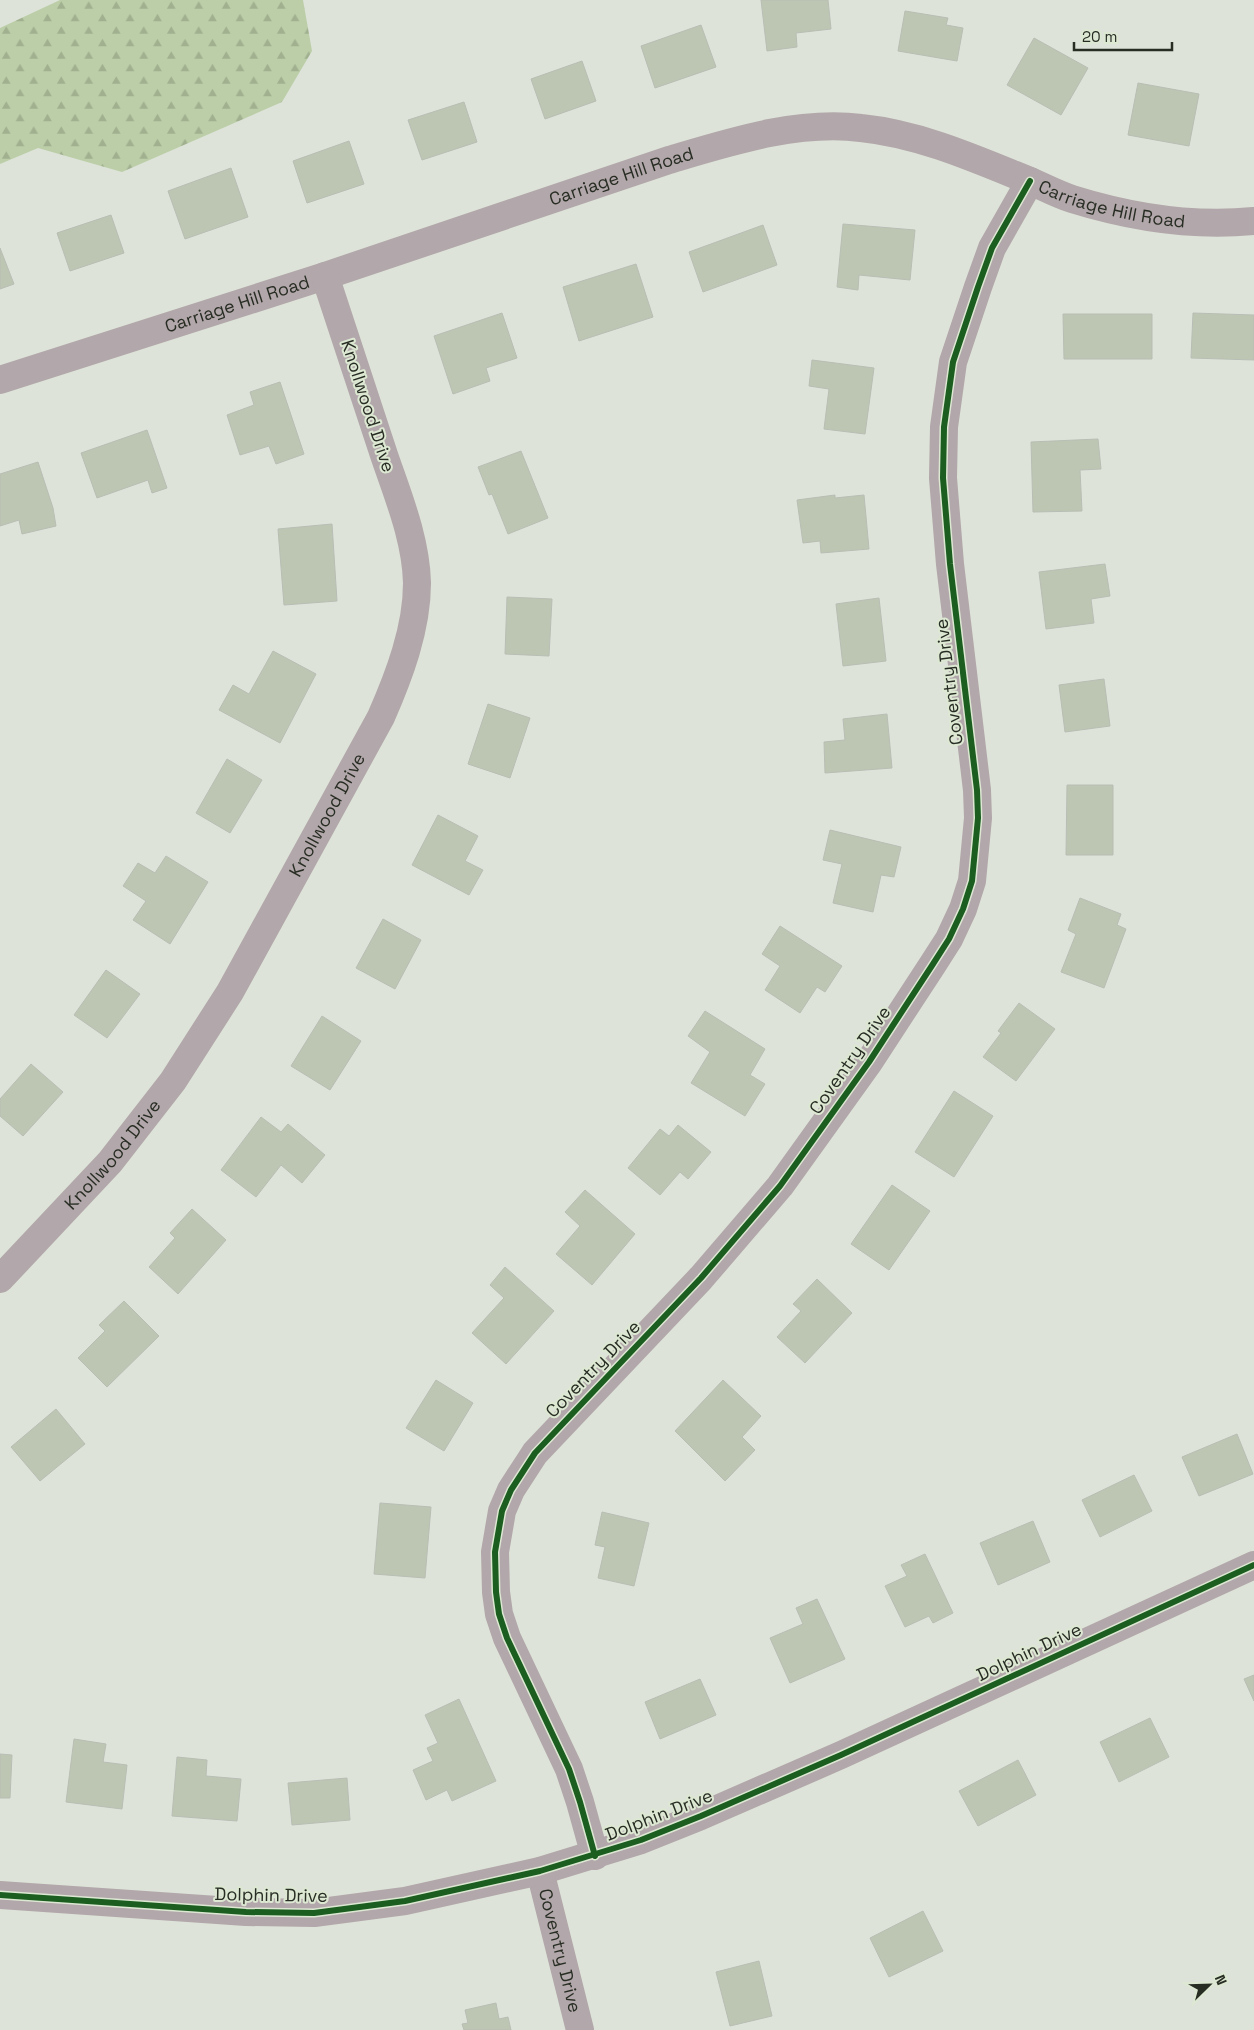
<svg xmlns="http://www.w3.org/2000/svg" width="1254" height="2030" font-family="'Space Grotesk',sans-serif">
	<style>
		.forest { fill: url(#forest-firs) }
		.building { fill: #bdc6b2; stroke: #b9beb5 }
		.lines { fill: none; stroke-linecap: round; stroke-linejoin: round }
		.minor { stroke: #b2a7aa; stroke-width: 28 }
		.cycleway-casing { stroke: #dde8d3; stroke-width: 9 }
		.cycleway { stroke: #1b5e20; stroke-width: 6 }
		.labels { text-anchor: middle; stroke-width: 4; stroke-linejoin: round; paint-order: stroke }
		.street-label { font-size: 18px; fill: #282d24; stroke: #dde8d3 }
	</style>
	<defs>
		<pattern id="forest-firs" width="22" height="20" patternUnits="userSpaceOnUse" patternTransform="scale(1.25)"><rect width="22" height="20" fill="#bbcea8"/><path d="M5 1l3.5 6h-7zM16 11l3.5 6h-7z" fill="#a1b190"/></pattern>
	</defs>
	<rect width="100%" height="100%" fill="#dde3d8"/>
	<path class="forest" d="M 60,0 L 303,0 L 312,51 L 282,102 L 122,172 L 38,148 L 0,164 L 0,28 Z"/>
	<g class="building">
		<path d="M 761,0 L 828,0 L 831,29 L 796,33 L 797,47 L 767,51 Z"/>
		<path d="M 905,11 L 948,18 L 946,25 L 963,28 L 957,61 L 898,51 Z"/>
		<path d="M 701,25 L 716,67 L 655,88 L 641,46 Z"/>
		<path d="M 1034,38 L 1088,68 L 1061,115 L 1007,85 Z"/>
		<path d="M 582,61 L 596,101 L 545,119 L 531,79 Z"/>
		<path d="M 1138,83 L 1199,94 L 1189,146 L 1128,135 Z"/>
		<path d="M 464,102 L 477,142 L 422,160 L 408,120 Z"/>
		<path d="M 349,141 L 364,184 L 307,203 L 293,161 Z"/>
		<path d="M 231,168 L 248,217 L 185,239 L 168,191 Z"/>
		<path d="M 111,215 L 124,253 L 70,271 L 57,233 Z"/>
		<path d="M 843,224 L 915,230 L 910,280 L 859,275 L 858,290 L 837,287 Z"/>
		<path d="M 763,225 L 777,265 L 703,292 L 689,252 Z"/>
		<path d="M 0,248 L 14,284 L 0,289 Z"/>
		<path d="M 636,264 L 653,317 L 579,341 L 563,287 Z"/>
		<path d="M 502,313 L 517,358 L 486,368 L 490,381 L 453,394 L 434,336 Z"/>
		<path d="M 1193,313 L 1254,315 L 1254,360 L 1191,358 Z"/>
		<path d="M 1063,314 L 1152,314 L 1152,359 L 1064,359 Z"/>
		<path d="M 812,360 L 874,368 L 865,434 L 824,429 L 829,389 L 809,386 Z"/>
		<path d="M 280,382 L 304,454 L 276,464 L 269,446 L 240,455 L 227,415 L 254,405 L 250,392 Z"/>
		<path d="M 147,430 L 167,488 L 152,493 L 148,480 L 97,498 L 81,453 Z"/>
		<path d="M 1098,439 L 1101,469 L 1080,470 L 1082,511 L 1033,512 L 1031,442 Z"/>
		<path d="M 521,451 L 548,518 L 508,534 L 492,494 L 489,495 L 478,467 Z"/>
		<path d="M 38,462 L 53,508 L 56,526 L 22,534 L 19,520 L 0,526 L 0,474 Z"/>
		<path d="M 835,495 L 835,498 L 864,495 L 869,549 L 821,553 L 820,541 L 803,543 L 797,500 Z"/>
		<path d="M 332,524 L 337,601 L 284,605 L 278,529 Z"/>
		<path d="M 1105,564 L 1110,596 L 1091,599 L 1094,623 L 1046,629 L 1039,572 Z"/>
		<path d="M 507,597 L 552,599 L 549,656 L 505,654 Z"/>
		<path d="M 879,598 L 886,661 L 843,666 L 836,604 Z"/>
		<path d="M 273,651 L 316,674 L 280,743 L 219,710 L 233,685 L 249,694 Z"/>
		<path d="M 1104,679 L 1110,726 L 1065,732 L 1059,685 Z"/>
		<path d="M 488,704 L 530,718 L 510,778 L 468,764 Z"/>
		<path d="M 887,714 L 892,768 L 825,773 L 824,742 L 845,740 L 843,719 Z"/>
		<path d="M 227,759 L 262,780 L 230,833 L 196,813 Z"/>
		<path d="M 1067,785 L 1113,785 L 1113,855 L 1066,855 Z"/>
		<path d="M 438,815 L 478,836 L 465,861 L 483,870 L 469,895 L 412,865 Z"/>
		<path d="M 830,830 L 901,847 L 894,877 L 881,875 L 873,912 L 833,903 L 842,864 L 823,860 Z"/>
		<path d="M 166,856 L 208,882 L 170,944 L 133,920 L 146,901 L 123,886 L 138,863 L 155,873 Z"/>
		<path d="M 1080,898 L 1121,914 L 1117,925 L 1126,929 L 1104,988 L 1061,972 L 1076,934 L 1068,930 Z"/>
		<path d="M 383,919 L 421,940 L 395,989 L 356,968 Z"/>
		<path d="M 780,926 L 842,966 L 825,992 L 817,987 L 800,1013 L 765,990 L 780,966 L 762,954 Z"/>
		<path d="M 106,970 L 140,994 L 107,1038 L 74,1015 Z"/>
		<path d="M 1019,1003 L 1055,1029 L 1016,1081 L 983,1057 L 1001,1033 L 998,1031 Z"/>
		<path d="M 705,1011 L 765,1049 L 750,1075 L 765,1084 L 745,1116 L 691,1083 L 710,1052 L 688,1036 Z"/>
		<path d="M 322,1016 L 361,1041 L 330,1090 L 291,1066 Z"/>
		<path d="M 31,1064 L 63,1092 L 23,1136 L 0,1116 L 0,1099 Z"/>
		<path d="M 954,1091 L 993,1116 L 954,1177 L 915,1152 Z"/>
		<path d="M 261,1117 L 281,1132 L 288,1124 L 325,1155 L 302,1183 L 281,1165 L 256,1197 L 221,1170 Z"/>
		<path d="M 678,1125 L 711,1152 L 688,1179 L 680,1172 L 660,1195 L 628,1168 L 660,1129 L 669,1136 Z"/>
		<path d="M 892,1185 L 930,1211 L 889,1270 L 851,1244 Z"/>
		<path d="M 585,1190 L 635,1234 L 592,1285 L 556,1254 L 580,1226 L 565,1212 Z"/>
		<path d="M 192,1209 L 226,1240 L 178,1294 L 149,1267 L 175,1238 L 170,1233 Z"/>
		<path d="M 505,1267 L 554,1311 L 506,1364 L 472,1333 L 504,1298 L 490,1285 Z"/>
		<path d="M 817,1279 L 852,1313 L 805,1363 L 777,1337 L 801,1311 L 793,1304 Z"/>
		<path d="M 124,1301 L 159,1336 L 107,1387 L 78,1358 L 105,1331 L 99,1325 Z"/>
		<path d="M 436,1380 L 473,1403 L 444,1451 L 406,1428 Z"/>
		<path d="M 723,1380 L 761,1416 L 742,1437 L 755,1450 L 725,1481 L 675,1431 Z"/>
		<path d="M 56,1409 L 85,1444 L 40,1481 L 11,1447 Z"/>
		<path d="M 1237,1434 L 1253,1474 L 1199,1496 L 1182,1457 Z"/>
		<path d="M 1134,1475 L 1152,1511 L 1100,1537 L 1082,1500 Z"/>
		<path d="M 380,1503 L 431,1507 L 425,1578 L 374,1574 Z"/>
		<path d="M 602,1512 L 649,1523 L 634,1586 L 598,1578 L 605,1547 L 595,1545 Z"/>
		<path d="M 1033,1521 L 1050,1562 L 998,1585 L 980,1543 Z"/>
		<path d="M 925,1554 L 953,1613 L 933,1623 L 929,1616 L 905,1627 L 885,1586 L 907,1576 L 901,1565 Z"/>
		<path d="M 817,1599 L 845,1659 L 790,1683 L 770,1638 L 803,1624 L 796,1608 Z"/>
		<path d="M 1254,1675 L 1254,1701 L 1244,1679 Z"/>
		<path d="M 700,1679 L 716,1715 L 660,1739 L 645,1702 Z"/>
		<path d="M 459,1699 L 496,1781 L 452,1801 L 447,1790 L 426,1800 L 413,1770 L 433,1761 L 427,1748 L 438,1743 L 425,1715 Z"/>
		<path d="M 1150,1718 L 1169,1757 L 1119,1782 L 1100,1742 Z"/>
		<path d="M 74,1739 L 106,1744 L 103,1762 L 127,1765 L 122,1809 L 66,1802 Z"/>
		<path d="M 0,1754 L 12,1755 L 10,1798 L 0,1798 Z"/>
		<path d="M 177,1757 L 207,1760 L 206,1776 L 241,1779 L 237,1821 L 172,1816 Z"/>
		<path d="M 1018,1760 L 1036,1795 L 978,1826 L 959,1791 Z"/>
		<path d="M 347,1778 L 350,1820 L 292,1825 L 288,1783 Z"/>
		<path d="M 923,1911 L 943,1951 L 889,1977 L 870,1938 Z"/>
		<path d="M 759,1961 L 772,2016 L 730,2026 L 716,1972 Z"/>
		<path d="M 496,2003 L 499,2019 L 508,2017 L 511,2030 L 464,2030 L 462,2024 L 468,2023 L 465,2010 Z"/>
	</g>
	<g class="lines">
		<g class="minor">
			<path id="s1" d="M 0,380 L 325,276 L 669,160 C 730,142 797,120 861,128 C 920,134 976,159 1030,181 C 1044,187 1057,194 1072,199 C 1130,217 1193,227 1254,221"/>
			<path id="s2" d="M 0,1279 L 110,1162 L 173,1081 L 230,992 L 381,717 C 399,676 417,629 417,583 C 416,539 398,496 384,455 C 364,395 345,335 325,276"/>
			<path d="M 595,1856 L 580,1802 L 569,1769 L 507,1638 L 499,1614 L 496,1592 L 495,1552 L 502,1511 L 511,1490 L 535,1453 L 701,1278 L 780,1186 L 869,1062 L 933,964 L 949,939 L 963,909 L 972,881 L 978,818 L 977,790 L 950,564 L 943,478 L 944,427 L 953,362 L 978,287 L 992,248 L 1030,181"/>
			<path id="s3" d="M 540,1871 L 580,2030"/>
			<path d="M 0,1895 L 246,1912 L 314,1913 L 405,1901 L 540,1871 L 641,1840 L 701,1816 L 841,1755 L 1254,1565"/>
		</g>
		<g class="cycleway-casing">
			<g id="cycleway">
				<path d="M 595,1856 L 580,1802 L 569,1769 L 507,1638 L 499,1614 L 496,1592 L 495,1552 L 502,1511 L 511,1490 L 535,1453 L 701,1278 L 780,1186 L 869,1062 L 933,964 L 949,939 L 963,909 L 972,881 L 978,818 L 977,790 L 950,564 L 943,478 L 944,427 L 953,362 L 978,287 L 992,248 L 1030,181"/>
				<path d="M 0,1895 L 246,1912 L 314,1913 L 405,1901 L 540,1871 L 641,1840 L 701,1816 L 841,1755 L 1254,1565"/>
			</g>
		</g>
		<use href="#cycleway" class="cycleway"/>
	</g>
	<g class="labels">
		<g class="street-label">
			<text dy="6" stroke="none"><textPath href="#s1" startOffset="654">Carriage Hill Road</textPath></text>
			<text dy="6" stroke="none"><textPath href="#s1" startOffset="1164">Carriage Hill Road</textPath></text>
			<text dy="6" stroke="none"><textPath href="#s1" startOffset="249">Carriage Hill Road</textPath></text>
			<text transform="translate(368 406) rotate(72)" y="6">Knollwood Drive</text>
			<text transform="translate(949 682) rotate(-97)" y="6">Coventry Drive</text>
			<text dy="6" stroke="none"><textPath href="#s2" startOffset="571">Knollwood Drive</textPath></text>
			<text transform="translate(850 1060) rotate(-55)" y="6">Coventry Drive</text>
			<text dy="6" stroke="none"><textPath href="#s2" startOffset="168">Knollwood Drive</textPath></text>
			<text transform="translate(593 1369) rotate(-46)" y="6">Coventry Drive</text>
			<text transform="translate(1029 1652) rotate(-25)" y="6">Dolphin Drive</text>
			<text transform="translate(659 1815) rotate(-21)" y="6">Dolphin Drive</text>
			<text transform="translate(271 1895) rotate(1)" y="6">Dolphin Drive</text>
			<text dy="6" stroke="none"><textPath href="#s3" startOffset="82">Coventry Drive</textPath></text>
		</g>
	</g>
	<g transform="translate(1209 1985) rotate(67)" stroke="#dde8d3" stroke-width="4" paint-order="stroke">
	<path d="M0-4L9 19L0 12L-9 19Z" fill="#282d24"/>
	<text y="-8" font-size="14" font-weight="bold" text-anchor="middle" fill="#282d24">N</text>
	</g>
	<path d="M1074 42v8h98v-8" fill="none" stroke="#282d24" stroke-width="2.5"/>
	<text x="1082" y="42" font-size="15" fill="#282d24" stroke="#dde8d3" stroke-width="4" paint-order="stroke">20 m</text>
</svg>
